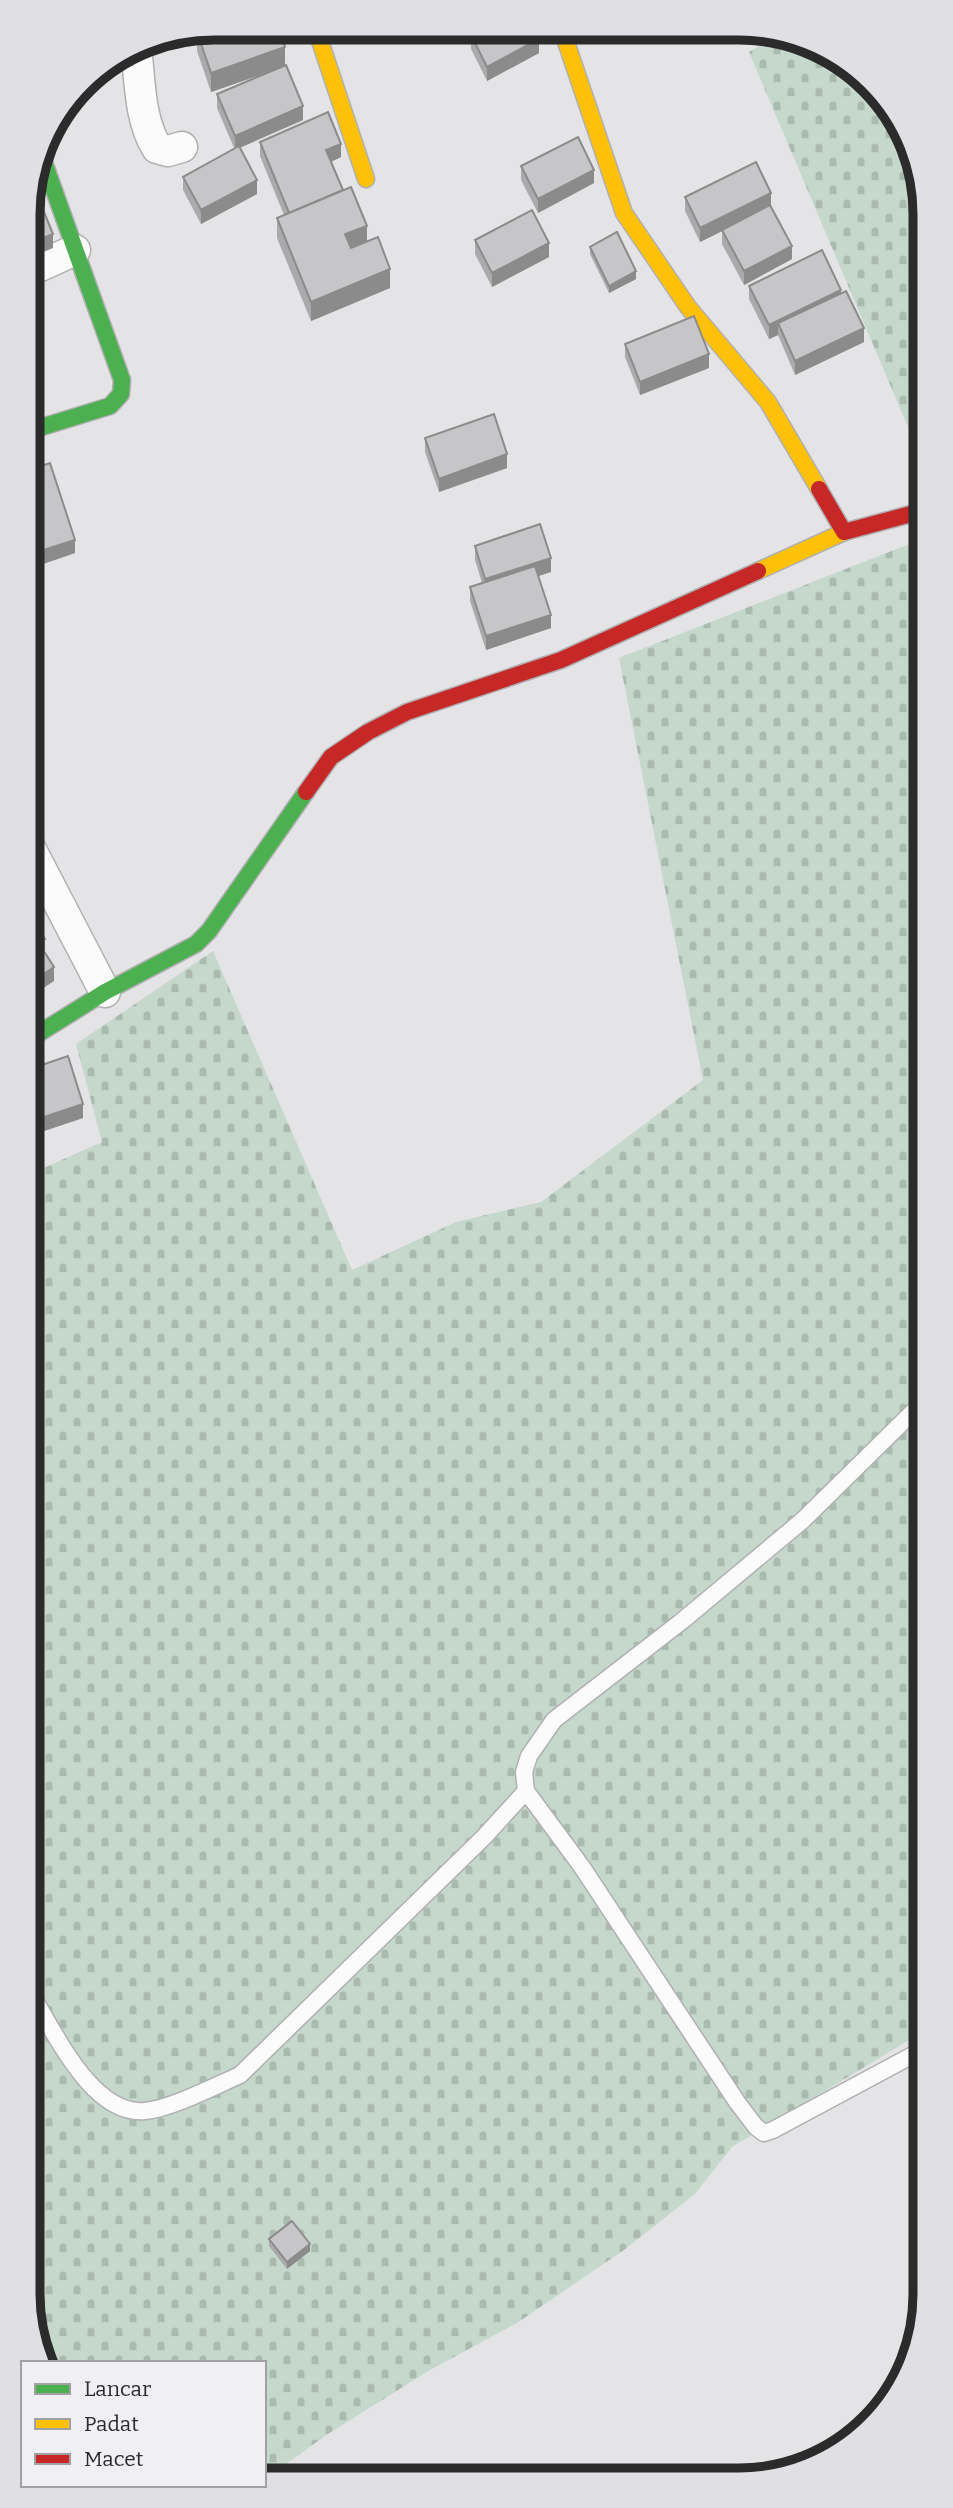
<svg xmlns="http://www.w3.org/2000/svg" width="953" height="2508" font-family="Bitter,serif">
	<style>
		.cemetery { fill: url(#cemetery-stones) }
		.lines { fill: none; stroke-linecap: round; stroke-linejoin: round }
		.lane-casing { stroke: #b0b0b2; stroke-width: 19 }
		.street-casing { stroke: #b0b0b2; stroke-width: 33 }
		.fast-casing { stroke: #b0b0b2; stroke-width: 19 }
		.slow-casing { stroke: #b0b0b2; stroke-width: 19 }
		.jam-casing { stroke: #b0b0b2; stroke-width: 19 }
		.lane { stroke: #fbfbfb; stroke-width: 16 }
		.street { stroke: #fbfbfb; stroke-width: 30 }
		.fast { stroke: #4caf50; stroke-width: 16 }
		.slow { stroke: #ffc107; stroke-width: 16 }
		.jam { stroke: #c62828; stroke-width: 16 }
		.wall { fill: #aaaaac }
		.shaded-wall { fill: #8b8b8c }
		.building { fill: #c6c6c8; stroke: #8b8b8c; stroke-width: 2 }
		.rim { fill: none; stroke: #2b2b2c; stroke-width: 9 }
	</style>
	<defs>
		<pattern id="cemetery-stones" width="16" height="16" patternUnits="userSpaceOnUse" patternTransform="scale(1.75)"><rect width="16" height="16" fill="#c6d8cc"/><path d="M2 7V4a2 2 0 0 1 4 0v3zM10 15v-3a2 2 0 0 1 4 0v3z" fill="#aabaaf"/></pattern>
	</defs>
	<rect width="100%" height="100%" fill="#e4e4e6"/>
	<g class="cemetery">
		<path d="M 779,34 L 871,83 L 921,178 L 922,460 L 749,52 Z"/>
		<path d="M 922,539 L 924,2031 L 732,2147 L 695,2194 L 624,2250 L 517,2323 L 430,2370 L 328,2434 L 269,2476 L 264,2476 L 264,2363 L 49,2363 L 32,2330 L 30,1174 L 102,1142 L 76,1044 L 213,951 L 352,1270 L 456,1222 L 541,1202 L 703,1080 L 619,658 Z"/>
	</g>
	<g class="lines">
		<g class="lane-casing">
			<g id="lane">
				<path d="M 923,1402 L 803,1520 L 682,1621 L 554,1720 L 529,1756 L 524,1772 L 526,1791 L 582,1867 L 737,2102 L 756,2127 L 764,2133 L 773,2130 L 924,2049"/>
				<path d="M 31,1994 C 55,2032 92,2116 145,2111 C 170,2109 215,2086 240,2075 L 484,1837 L 526,1791"/>
			</g>
		</g>
		<g class="street-casing">
			<g id="street">
				<path d="M 136,47 C 140,79 139,119 157,148 L 168,151 L 182,147"/>
				<path d="M 29,271 L 75,250"/>
				<path d="M 29,846 L 105,992"/>
			</g>
		</g>
		<g class="fast-casing">
			<g id="fast">
				<path d="M 29,431 L 110,406 L 121,394 L 122,380 L 41,154"/>
				<path d="M 30,1039 L 105,992 L 196,944 L 209,931 L 306,792"/>
			</g>
		</g>
		<g class="slow-casing">
			<g id="slow">
				<path d="M 316,29 L 366,179"/>
				<path d="M 562,30 L 624,213 L 688,307 L 768,402 L 819,489"/>
				<path d="M 758,571 L 844,532"/>
			</g>
		</g>
		<g class="jam-casing">
			<g id="jam">
				<path d="M 819,489 L 844,532 L 922,511"/>
				<path d="M 306,792 L 331,757 L 368,732 L 407,712 L 561,660 L 758,571"/>
			</g>
		</g>
		<use href="#lane" class="lane"/>
		<use href="#street" class="street"/>
		<use href="#fast" class="fast"/>
		<use href="#slow" class="slow"/>
		<use href="#jam" class="jam"/>
	</g>
	<g class="wall">
		<path d="M 197,32 L 285,65 L 303,120 L 240,147 L 257,194 L 201,224 L 183,190 L 183,177 L 234,148 L 217,108 L 217,94 L 267,73 L 211,92 L 197,51 Z"/>
		<path d="M 471,35 L 539,53 L 487,81 L 471,49 Z"/>
		<path d="M 260,142 L 341,157 L 331,162 L 343,190 L 390,288 L 311,321 L 277,238 L 277,218 L 284,215 L 260,156 Z"/>
		<path d="M 521,166 L 594,183 L 538,213 L 521,180 Z"/>
		<path d="M 685,197 L 771,207 L 792,259 L 744,285 L 722,244 L 722,231 L 700,242 L 685,211 Z"/>
		<path d="M 475,240 L 549,257 L 492,287 L 475,254 Z"/>
		<path d="M 590,247 L 636,279 L 609,293 L 590,254 Z"/>
		<path d="M 749,286 L 841,293 L 864,342 L 795,375 L 778,335 L 769,339 L 749,299 Z"/>
		<path d="M 625,344 L 709,368 L 640,395 L 625,357 Z"/>
		<path d="M 425,438 L 507,468 L 439,492 L 425,452 Z"/>
		<path d="M 29,470 L 75,553 L 37,566 L 29,541 Z"/>
		<path d="M 475,546 L 551,572 L 538,576 L 551,628 L 486,650 L 470,601 L 470,587 L 482,583 L 475,560 Z"/>
		<path d="M 30,1069 L 83,1118 L 41,1132 L 30,1098 Z"/>
		<path d="M 269,2239 L 310,2251 L 287,2269 L 269,2246 Z"/>
	</g>
	<g class="shaded-wall">
		<path d="M 539,39 L 539,53 L 487,81 L 487,67 Z"/>
		<path d="M 285,47 L 285,66 L 211,92 L 211,73 Z"/>
		<path d="M 303,106 L 303,120 L 235,150 L 235,136 Z"/>
		<path d="M 341,144 L 341,157 L 326,164 L 326,150 Z"/>
		<path d="M 594,170 L 594,183 L 538,213 L 538,199 Z"/>
		<path d="M 257,180 L 257,194 L 201,224 L 201,210 Z"/>
		<path d="M 771,193 L 771,207 L 700,242 L 700,228 Z"/>
		<path d="M 367,226 L 367,245 L 345,254 L 345,234 Z"/>
		<path d="M 53,234 L 53,248 L 29,258 L 28,244 Z"/>
		<path d="M 549,243 L 549,257 L 492,287 L 492,273 Z"/>
		<path d="M 792,246 L 792,259 L 744,285 L 744,271 Z"/>
		<path d="M 390,269 L 390,288 L 311,321 L 311,302 Z"/>
		<path d="M 636,271 L 636,279 L 609,293 L 609,286 Z"/>
		<path d="M 841,290 L 841,303 L 778,323 L 778,335 L 769,339 L 769,325 Z"/>
		<path d="M 864,328 L 864,342 L 795,375 L 795,361 Z"/>
		<path d="M 709,354 L 709,368 L 640,395 L 640,382 Z"/>
		<path d="M 507,454 L 507,468 L 439,492 L 439,479 Z"/>
		<path d="M 75,540 L 75,553 L 37,566 L 37,552 Z"/>
		<path d="M 551,558 L 551,572 L 485,593 L 485,579 Z"/>
		<path d="M 551,615 L 551,628 L 486,650 L 486,636 Z"/>
		<path d="M 45,939 L 45,952 L 38,942 Z"/>
		<path d="M 54,967 L 54,981 L 30,997 L 30,983 Z"/>
		<path d="M 83,1104 L 83,1118 L 41,1132 L 41,1118 Z"/>
		<path d="M 310,2244 L 310,2251 L 287,2269 L 287,2262 Z"/>
	</g>
	<g class="building">
		<path d="M 215,28 L 279,28 L 285,47 L 211,73 L 197,32 Z"/>
		<path d="M 481,30 L 535,30 L 539,39 L 487,67 L 471,35 Z"/>
		<path d="M 286,65 L 303,106 L 235,136 L 217,94 Z"/>
		<path d="M 328,112 L 341,144 L 326,150 L 343,190 L 289,213 L 260,142 Z"/>
		<path d="M 578,137 L 594,170 L 538,199 L 521,166 Z"/>
		<path d="M 239,146 L 257,180 L 201,210 L 183,177 Z"/>
		<path d="M 756,162 L 771,193 L 700,228 L 685,197 Z"/>
		<path d="M 33,185 L 53,234 L 28,244 L 28,202 Z"/>
		<path d="M 351,187 L 367,226 L 345,234 L 351,248 L 378,237 L 390,269 L 311,302 L 277,218 Z"/>
		<path d="M 770,205 L 792,246 L 744,271 L 722,230 Z"/>
		<path d="M 532,210 L 549,243 L 492,273 L 475,240 Z"/>
		<path d="M 617,232 L 636,271 L 609,286 L 590,247 Z"/>
		<path d="M 822,250 L 841,290 L 769,325 L 749,286 Z"/>
		<path d="M 846,291 L 864,328 L 795,361 L 778,323 Z"/>
		<path d="M 694,316 L 709,354 L 640,382 L 625,344 Z"/>
		<path d="M 494,414 L 507,454 L 439,479 L 425,438 Z"/>
		<path d="M 50,463 L 75,540 L 37,552 L 29,527 L 29,470 Z"/>
		<path d="M 540,524 L 551,558 L 485,579 L 475,546 Z"/>
		<path d="M 535,566 L 551,615 L 486,636 L 470,587 Z"/>
		<path d="M 32,918 L 45,939 L 38,942 L 54,967 L 30,983 L 30,920 Z"/>
		<path d="M 68,1056 L 83,1104 L 41,1118 L 30,1084 L 30,1069 Z"/>
		<path d="M 292,2221 L 310,2244 L 287,2262 L 269,2239 Z"/>
	</g>
	<path d="M0 0H953V2508H0ZM214 40H739A174 174 0 0 1 913 214V2294A174 174 0 0 1 739 2468H214A174 174 0 0 1 40 2294V214A174 174 0 0 1 214 40Z" fill="#e0e0e4" fill-rule="evenodd"/>
	<path class="rim" d="M214 40H739A174 174 0 0 1 913 214V2294A174 174 0 0 1 739 2468H214A174 174 0 0 1 40 2294V214A174 174 0 0 1 214 40Z"/>
	<rect x="21" y="2361" width="245" height="126" fill="#f0f0f4" stroke="#a1a1a4" stroke-width="2"/>
	<rect x="35" y="2384" width="35" height="10" fill="#4caf50" stroke="#a1a1a4" stroke-width="2"/>
	<text x="84" y="2396" font-size="21" fill="#2b2b2c">Lancar</text>
	<rect x="35" y="2419" width="35" height="10" fill="#ffc107" stroke="#a1a1a4" stroke-width="2"/>
	<text x="84" y="2431" font-size="21" fill="#2b2b2c">Padat</text>
	<rect x="35" y="2454" width="35" height="10" fill="#c62828" stroke="#a1a1a4" stroke-width="2"/>
	<text x="84" y="2466" font-size="21" fill="#2b2b2c">Macet</text>
</svg>
